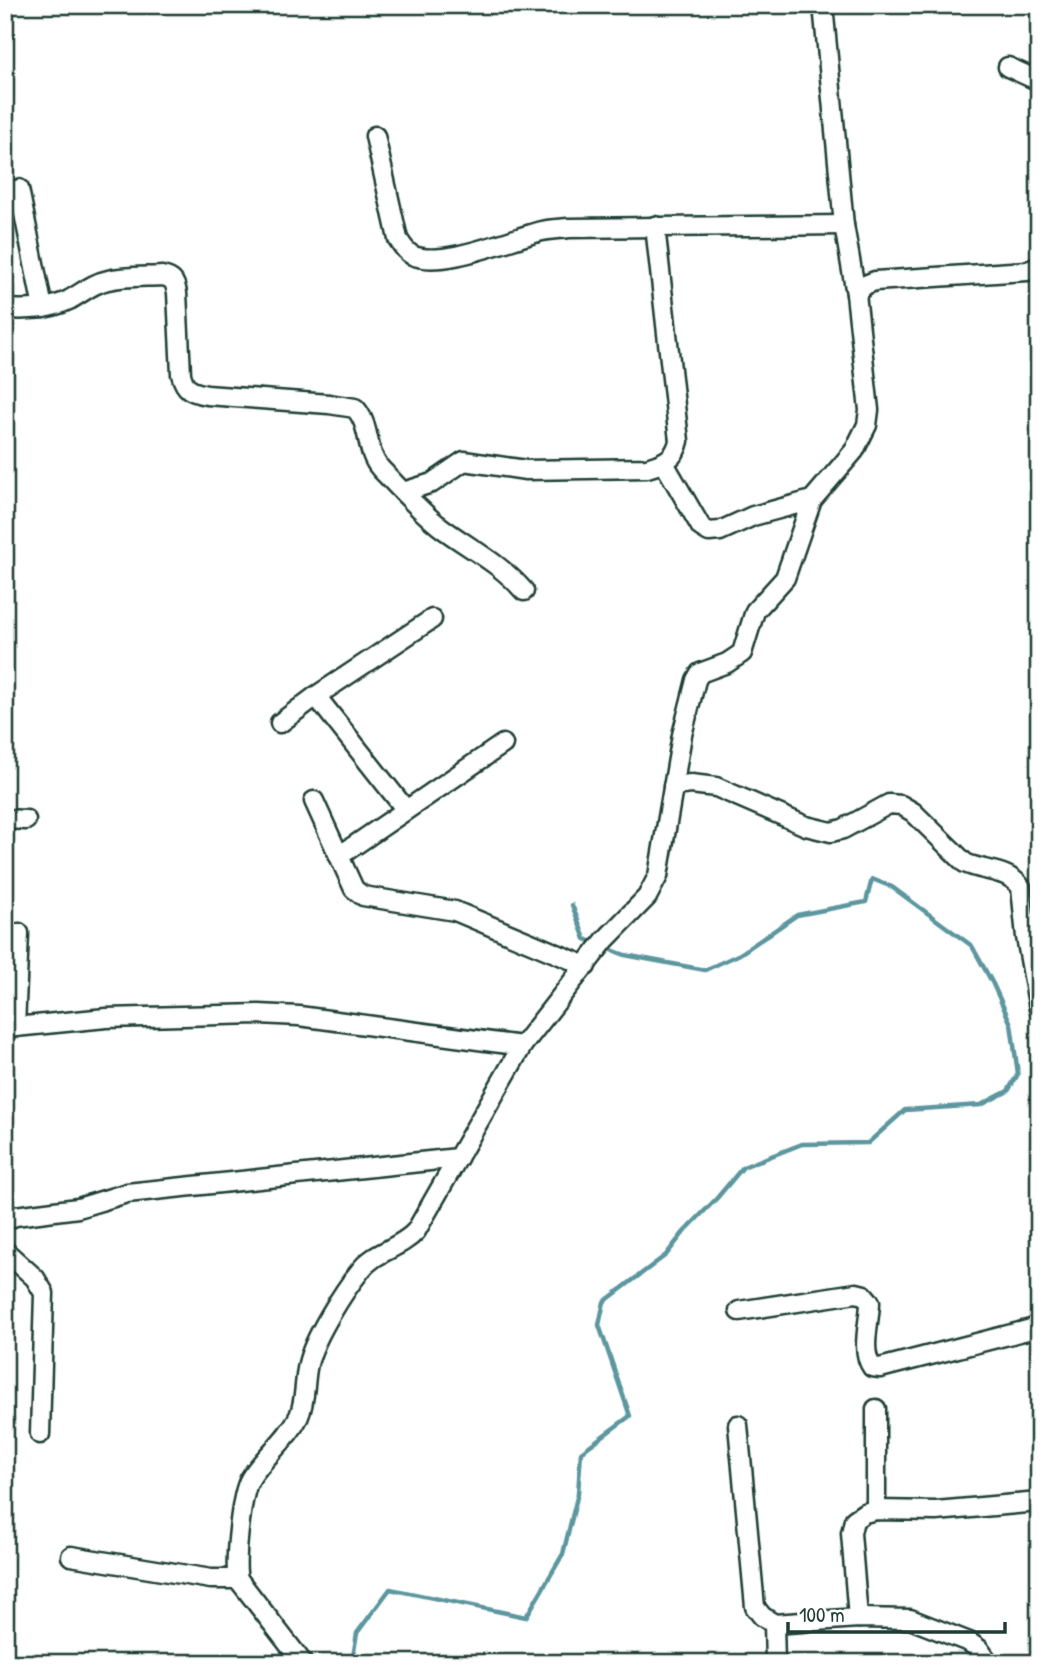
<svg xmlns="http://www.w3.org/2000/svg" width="1044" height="1668" font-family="'Patrick Hand',sans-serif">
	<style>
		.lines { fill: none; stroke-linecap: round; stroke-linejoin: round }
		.stream { stroke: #5c969e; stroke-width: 4.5 }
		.street-casing { stroke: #1f3d34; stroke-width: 23 }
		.street { stroke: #fff; stroke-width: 18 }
	</style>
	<rect width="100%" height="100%" fill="#fff"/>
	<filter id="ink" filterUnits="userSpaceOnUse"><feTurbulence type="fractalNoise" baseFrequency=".0143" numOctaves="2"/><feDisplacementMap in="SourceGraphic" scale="14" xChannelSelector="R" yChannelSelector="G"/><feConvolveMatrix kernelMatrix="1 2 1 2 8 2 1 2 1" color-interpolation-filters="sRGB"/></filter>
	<g filter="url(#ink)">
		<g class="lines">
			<g class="stream">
				<path d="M 572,905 L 585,939 L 596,943"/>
				<path d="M 352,1663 L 357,1633 L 390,1589 L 526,1617 L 563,1554 L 578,1493 L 581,1452 L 630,1416 L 599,1325 L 604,1302 L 666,1255 L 684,1232 L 717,1198 L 743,1167 L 802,1144 L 868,1143 L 905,1110 L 981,1105 L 1008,1091 L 1018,1074 L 1011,1024 L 993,984 L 972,946 L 892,887 L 872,879 L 866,902 L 797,915 L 740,954 L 705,970 L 625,955 L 604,947"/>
			</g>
			<g class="street-casing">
				<g id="street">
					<path d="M 1008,67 L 1039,81"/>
					<path d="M 375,136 L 398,239 C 402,245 405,251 412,255 C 441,269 512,238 542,231 C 551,229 560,229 569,228 L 844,225"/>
					<path d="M 19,189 L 43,308"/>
					<path d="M 856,294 L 865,285 L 875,281 L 1027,271 L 1039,267"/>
					<path d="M 5,309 C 27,310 49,310 69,300 C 82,293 93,283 108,280 C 125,276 144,277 162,276 C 173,278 175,282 177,293 L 181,374 C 185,390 191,392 207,395 L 329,404 L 355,408 C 371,425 365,451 380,468 C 398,487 417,508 438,525 C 468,548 499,562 524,591"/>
					<path d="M 664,463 L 701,527 L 709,532 L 720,531 L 753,516 L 812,500"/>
					<path d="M 403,492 L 432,483 L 464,461 L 526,470 L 647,468 C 664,463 675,459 679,441 L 655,226"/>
					<path d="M 316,696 L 406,810"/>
					<path d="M 280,723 L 316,696 L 432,619"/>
					<path d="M 673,786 L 691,784 L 716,787 L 806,826 L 831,832 L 843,829 L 889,804 L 901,805 L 913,812 L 965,863 C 985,872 1007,869 1021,887 L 1026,937 L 1039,1009"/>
					<path d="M 314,801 L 354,889 L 363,896 L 455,911 L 586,966"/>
					<path d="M 5,819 L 26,820"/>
					<path d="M 339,856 L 503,744"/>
					<path d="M 15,1027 L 19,933"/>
					<path d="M 5,1028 L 106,1018 L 259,1014 L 299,1016 L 522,1046"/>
					<path d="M 5,1221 L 15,1216 L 78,1208 L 127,1193 L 458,1158"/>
					<path d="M 5,1251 L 35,1278 L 44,1293 L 40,1434"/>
					<path d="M 739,1311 L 856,1293 L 864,1295 L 870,1302 C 870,1321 860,1351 872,1367 L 880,1368 L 1039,1327"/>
					<path d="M 738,1425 L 755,1607 L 762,1616 L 774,1624 L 858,1618 L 910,1619 L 969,1642 L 979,1649 L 989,1663"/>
					<path d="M 876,1510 L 876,1409"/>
					<path d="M 71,1556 L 211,1579 L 238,1579"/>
					<path d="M 858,1618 L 851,1533 L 854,1520 L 864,1513 L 876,1510 L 936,1511 L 1039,1502"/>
					<path d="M 774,1624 L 775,1663"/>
					<path d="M 303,1663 L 238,1579 C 234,1562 241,1494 250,1479 C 263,1457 287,1441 299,1416 C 306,1400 304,1380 308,1364 C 314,1338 343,1292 360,1271 C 374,1251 400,1249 416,1231 L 522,1046 L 605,940 L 647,897 L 658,876 L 682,735 L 696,680 L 700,673 L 727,663 L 742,653 L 755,611 L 785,578 L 812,500 L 854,451 L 867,425 L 869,410 L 856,294 L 844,225 L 823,5"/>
				</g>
			</g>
			<use href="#street" class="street"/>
		</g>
	</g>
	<rect width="1044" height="1668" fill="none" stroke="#fff" stroke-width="28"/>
	<rect x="14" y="14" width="1016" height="1640" fill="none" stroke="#1f3d34" stroke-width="2.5" filter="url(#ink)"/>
	<path d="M788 1622v10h217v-10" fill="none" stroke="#1f3d34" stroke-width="3.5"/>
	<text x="799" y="1622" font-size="21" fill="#1f3d34" stroke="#ffffff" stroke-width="5" paint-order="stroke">100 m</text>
</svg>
